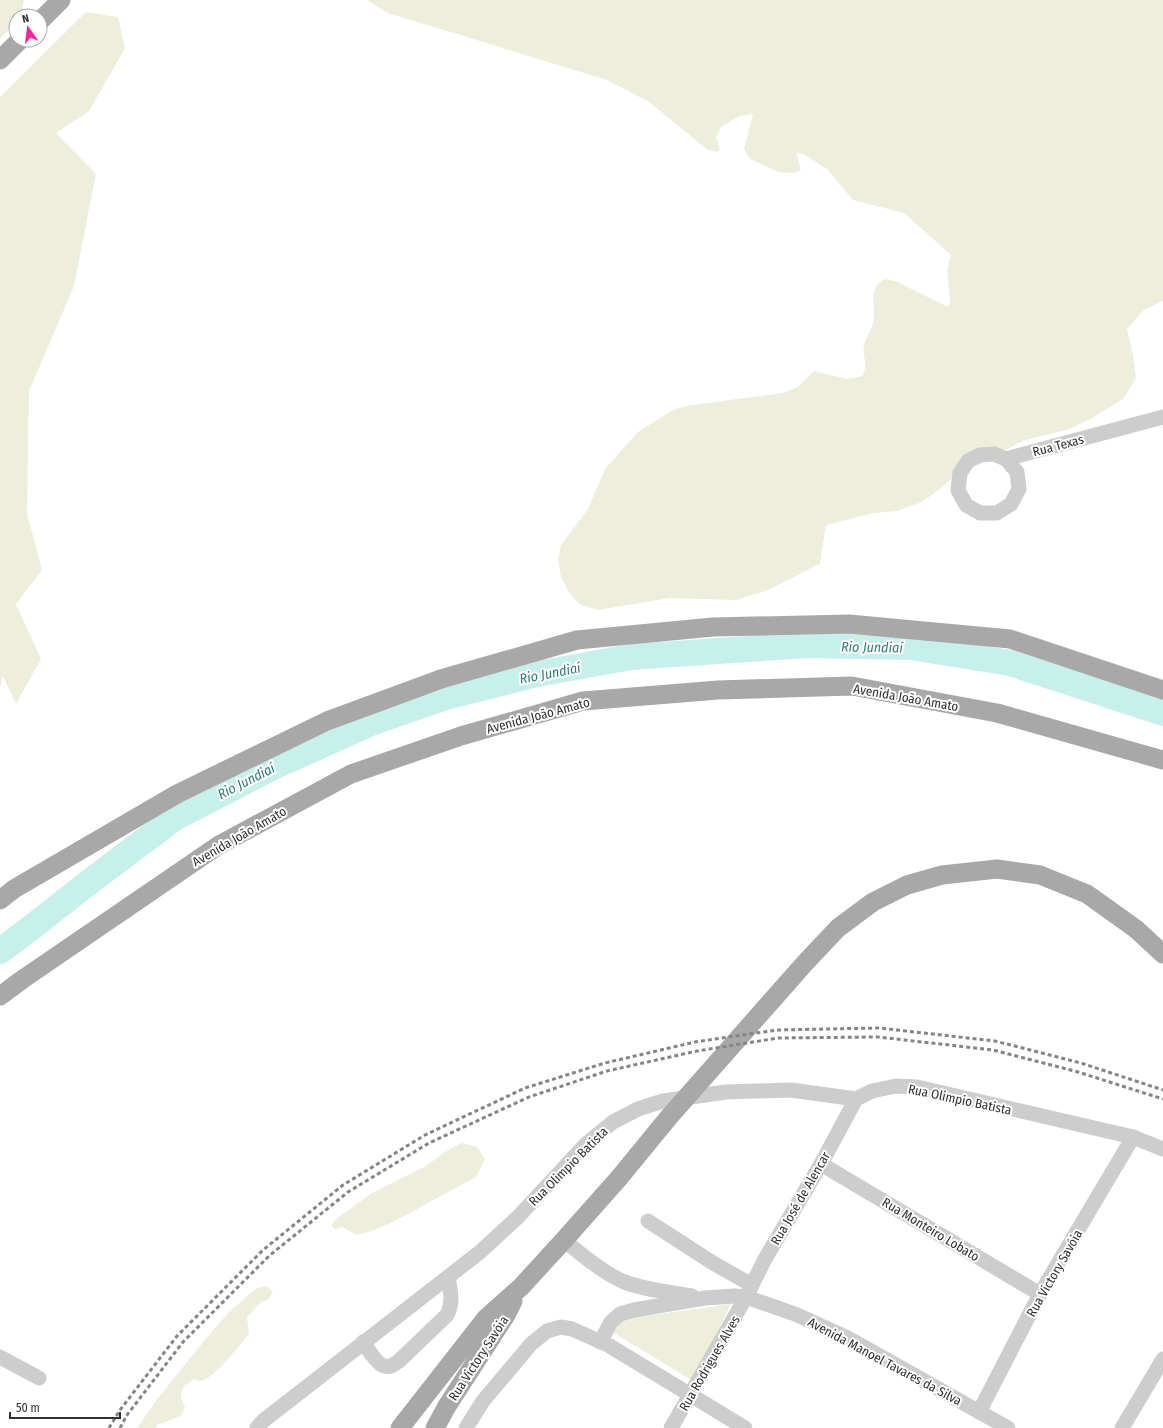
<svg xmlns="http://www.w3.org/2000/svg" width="1163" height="1428" font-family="'Fira Sans Condensed',sans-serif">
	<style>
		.green { fill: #eed }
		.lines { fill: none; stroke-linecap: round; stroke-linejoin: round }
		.river { stroke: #c8f0eb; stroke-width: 26 }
		.minor { stroke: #cdcdcd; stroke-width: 15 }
		.major { stroke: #a8a8a8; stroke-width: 19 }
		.rail { stroke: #858585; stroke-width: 3; stroke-dasharray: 4 3; stroke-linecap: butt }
		.labels { text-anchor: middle; stroke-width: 4; stroke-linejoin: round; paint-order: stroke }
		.street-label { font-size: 13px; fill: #303030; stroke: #fff }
		.water-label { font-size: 14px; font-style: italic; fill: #2e7f76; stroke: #fff }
	</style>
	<rect width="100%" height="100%" fill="#fff"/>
	<g class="green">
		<path d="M 0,0 L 24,0 L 21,16 L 16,16 L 16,22 L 0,39 Z"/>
		<path d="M 367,0 L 1163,0 L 1163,301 L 1144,310 L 1127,329 L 1133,355 L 1136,378 L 1123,399 L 1092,418 L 1070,429 L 1025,440 L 957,473 L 940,489 L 922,502 L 897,511 L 874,513 L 826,525 L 820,564 L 817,565 L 768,590 L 736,600 L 670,598 L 598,610 L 579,604 L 568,591 L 561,577 L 558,559 L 561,545 L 588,509 L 605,469 L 638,432 L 671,411 L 685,406 L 783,393 L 798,387 L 814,371 L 847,379 L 862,376 C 869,365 862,357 864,345 C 866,337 872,330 873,322 C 877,304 866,291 884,279 L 895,281 L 948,307 L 950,302 L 947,269 L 951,255 L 904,213 L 853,200 L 828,170 L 804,154 L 796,153 L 801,169 L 795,173 L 779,172 L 750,159 L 744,149 L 753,114 L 740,116 L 722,126 L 716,137 L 720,149 L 717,152 L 708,150 L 649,102 L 607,80 L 388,13 Z"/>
		<path d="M 86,12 L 118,17 L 125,48 L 89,111 L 56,133 L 96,174 L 74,286 L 29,391 L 27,513 L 42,570 L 16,604 L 41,659 L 16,704 L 3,676 L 0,688 L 0,97 Z"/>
		<path d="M 461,1143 L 477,1147 L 485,1159 L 476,1177 L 393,1222 L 374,1230 L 357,1235 L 342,1227 L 335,1229 L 331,1226 L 336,1219 L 372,1193 L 426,1166 L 445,1152 Z"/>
		<path d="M 266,1286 L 273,1292 L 268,1300 L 261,1302 L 247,1317 L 249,1334 C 240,1345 213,1380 200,1381 C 199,1381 194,1379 194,1379 C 180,1388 178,1393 185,1407 L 181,1416 L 157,1425 L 155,1428 L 137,1428 L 158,1398 L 208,1336 L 230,1311 L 257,1288 Z"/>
		<path d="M 731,1304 L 693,1381 L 614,1333 L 612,1330 L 623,1319 Z"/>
	</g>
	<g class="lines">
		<path class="river" d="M 0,951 L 27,931 L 88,883 L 173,819 L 267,770 L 371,723 L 446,697 L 537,674 L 631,657 L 806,645 L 910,647 L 1010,663 L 1163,713"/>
		<g class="minor">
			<path d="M 1006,459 L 1017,472 L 1019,489 L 1011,504 L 997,513 L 980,513 L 966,505 L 958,490 L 960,473 L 968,461 L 980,455 L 994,454 L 1006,459 L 1163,417"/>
			<path d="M 821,1164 L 1040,1294"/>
			<path d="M 648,1221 L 713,1263 L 752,1285"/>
			<path d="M 564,1240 C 582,1255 601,1271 622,1281 C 643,1290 670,1292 692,1296"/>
			<path d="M 363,1342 C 367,1348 378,1365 384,1366 C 390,1368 395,1364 399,1361 L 447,1315 C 454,1301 450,1291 448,1277"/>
			<path d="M 600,1342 L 611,1322 L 620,1314 L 634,1310 L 705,1298 L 735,1296 L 746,1297 L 795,1314 L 848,1338 L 1008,1428"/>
			<path d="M 0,1357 L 39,1378"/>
			<path d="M 979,1412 L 1040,1294 L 1133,1137"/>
			<path d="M 257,1428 L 263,1421 L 480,1252 L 518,1217 L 586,1144 L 613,1122 L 638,1109 L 663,1101 L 726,1092 L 791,1090 L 856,1099 L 872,1091 L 896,1086 L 917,1087 L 1133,1137 L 1163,1149"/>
			<path d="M 466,1428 L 483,1401 L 531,1344 L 547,1331 L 561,1327 L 572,1329 L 608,1345 L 745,1428"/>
			<path d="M 671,1428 L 746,1297 L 765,1259 L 821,1164 L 856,1099"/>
			<path d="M 1122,1428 L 1163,1359"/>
		</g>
		<g class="major">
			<path d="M 40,21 L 61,0"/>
			<path d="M 0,60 L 20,40"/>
			<path d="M 0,900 L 14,889 L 177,794 L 327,721 L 441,679 L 577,640 L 713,627 L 849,624 L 1010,639 L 1163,690"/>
			<path d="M 0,996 L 23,979 L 219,845 L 351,774 L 461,736 L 583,701 L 718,690 L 852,686 L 997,713 L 1163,760"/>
			<path d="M 400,1428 L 486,1318 L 521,1287 L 564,1240 L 619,1178 L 669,1117 L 805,963 L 838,928 L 873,902 L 907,885 L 942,875 L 997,869 L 1040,875 L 1087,894 L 1136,929 L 1163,954"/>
			<path d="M 435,1428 L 447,1406 L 506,1315 L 513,1301"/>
		</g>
		<g class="rail">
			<path d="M 109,1428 L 120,1410 L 177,1336 L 263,1250 L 343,1185 L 425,1135 L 525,1088 L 605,1063 L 695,1042 L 777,1030 L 879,1028 L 995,1041 L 1081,1063 L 1163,1090"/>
			<path d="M 120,1428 L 127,1415 L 183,1342 L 269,1256 L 348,1192 L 429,1143 L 529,1097 L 607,1071 L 697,1051 L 778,1038 L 878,1037 L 993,1050 L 1078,1072 L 1163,1099"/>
		</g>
	</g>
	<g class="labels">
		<g class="street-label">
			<text transform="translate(1058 445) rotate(-15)" y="5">Rua Texas</text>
			<text transform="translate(906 697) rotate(10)" y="5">Avenida João Amato</text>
			<text transform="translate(538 715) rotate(-15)" y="5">Avenida João Amato</text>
			<text transform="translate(239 836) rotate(-30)" y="5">Avenida João Amato</text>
			<text transform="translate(960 1099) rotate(12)" y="5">Rua Olimpio Batista</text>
			<text transform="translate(568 1166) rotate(-45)" y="5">Rua Olimpio Batista</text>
			<text transform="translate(800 1198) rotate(-60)" y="5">Rua José de Alencar</text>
			<text transform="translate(931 1229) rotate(31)" y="5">Rua Monteiro Lobato</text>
			<text transform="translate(1054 1273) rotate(-60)" y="5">Rua Victory Savóia</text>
			<text transform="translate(478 1358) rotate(-57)" y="5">Rua Victory Savóia</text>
			<text transform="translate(885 1361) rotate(28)" y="5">Avenida Manoel Tavares da Silva</text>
			<text transform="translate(709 1363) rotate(-60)" y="5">Rua Rodrigues Alves</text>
		</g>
		<g class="water-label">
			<text transform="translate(872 647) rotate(1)" y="5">Rio Jundiaí</text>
			<text transform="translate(550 673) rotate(-11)" y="5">Rio Jundiaí</text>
			<text transform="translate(246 781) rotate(-27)" y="5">Rio Jundiaí</text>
		</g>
	</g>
	<g transform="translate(28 28) rotate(346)"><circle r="19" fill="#ffffff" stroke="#acacac"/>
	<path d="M0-3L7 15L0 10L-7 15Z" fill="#f6249d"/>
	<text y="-6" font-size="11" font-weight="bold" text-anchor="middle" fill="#303030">N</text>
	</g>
	<path d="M10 1412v6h110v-6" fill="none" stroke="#303030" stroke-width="2"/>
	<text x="16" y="1412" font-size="12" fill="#303030" stroke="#ffffff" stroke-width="3" paint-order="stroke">50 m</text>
</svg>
